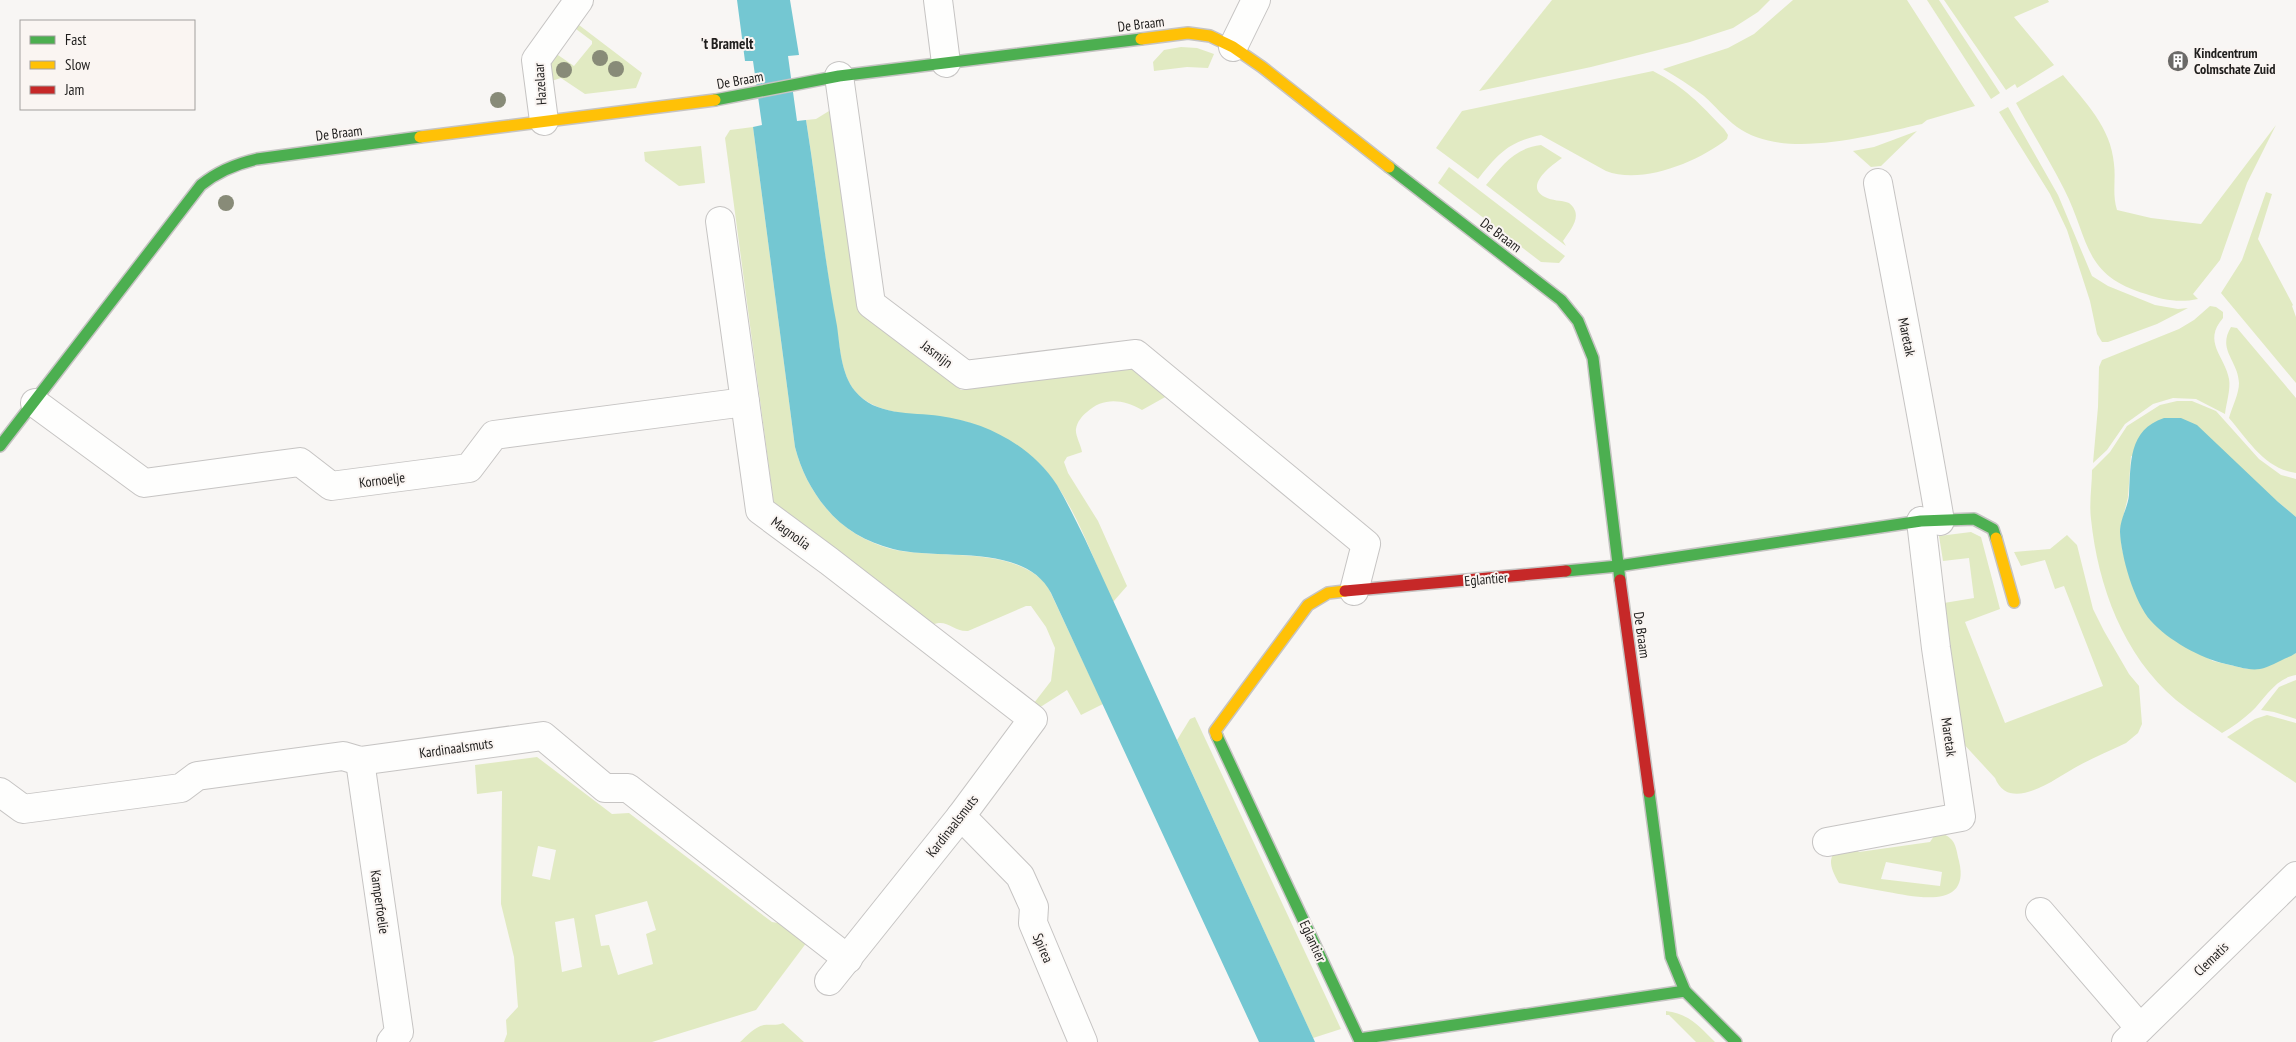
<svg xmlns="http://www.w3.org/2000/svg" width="2296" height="1042" font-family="'PT Sans Narrow',sans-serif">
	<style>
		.green { fill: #e1eac2; fill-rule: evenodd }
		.water { fill: #74c7d2 }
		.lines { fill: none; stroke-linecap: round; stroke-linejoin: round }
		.street-casing { stroke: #c6c4c3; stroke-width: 30 }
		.fast-casing { stroke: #c6c4c3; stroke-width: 14 }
		.slow-casing { stroke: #c6c4c3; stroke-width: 14 }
		.jam-casing { stroke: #c6c4c3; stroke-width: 14 }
		.street { stroke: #fefefd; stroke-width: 28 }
		.fast { stroke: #4caf50; stroke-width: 11 }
		.slow { stroke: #ffc107; stroke-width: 11 }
		.jam { stroke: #c62828; stroke-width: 11 }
		.tree { fill: #888b78 }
		.labels { text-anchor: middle; stroke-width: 4; stroke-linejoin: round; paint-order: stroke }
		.street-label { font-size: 14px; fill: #1f1e1d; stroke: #faf5f2 }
		.poi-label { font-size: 14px; font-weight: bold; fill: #1f1e1d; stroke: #faf5f2; text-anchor: start }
		.neighbourhood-label { font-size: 15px; font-weight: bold; fill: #1f1e1d; stroke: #faf5f2 }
	</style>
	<rect width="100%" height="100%" fill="#f8f6f4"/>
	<g class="green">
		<path d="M 1552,0 L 1770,0 L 1758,12 L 1733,28 L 1690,42 L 1591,67 L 1479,91 Z"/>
		<path d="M 1793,0 L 1907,0 L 1975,106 L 1927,120 L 1922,124 C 1872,135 1783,161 1737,127 C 1725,118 1715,106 1704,96 C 1691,86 1677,77 1663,69 L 1728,48 L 1754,34 Z"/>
		<path d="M 1927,0 L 1939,0 L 2000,93 L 1991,99 Z"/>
		<path d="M 1944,0 L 2048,0 L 2049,2 L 2014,17 L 2054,65 L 2017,88 L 2015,84 L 2006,90 Z"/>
		<path d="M 575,22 L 642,73 L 636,88 L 585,94 L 561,78 L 548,82 L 550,55 L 555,53 L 574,66 L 592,44 L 592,41 L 572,26 Z"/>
		<path d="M 1181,47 L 1197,48 L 1214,54 L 1208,68 L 1187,67 L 1154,71 L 1153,62 L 1164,50 Z"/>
		<path d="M 1653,71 C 1686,88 1699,103 1724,129 L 1728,135 L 1727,139 C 1698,162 1642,185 1606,171 L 1541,135 C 1508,142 1498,154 1478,179 L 1436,148 L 1462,111 Z"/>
		<path d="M 2063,75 C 2085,102 2111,127 2114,164 C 2116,180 2112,194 2117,210 L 2151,218 L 2201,224 L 2276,125 L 2247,183 L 2220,260 L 2193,294 L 2198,299 C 2179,303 2163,300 2146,294 C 2082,275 2090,240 2064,189 C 2049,160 2032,132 2016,103 Z"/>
		<path d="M 2008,107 L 2058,195 L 2092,276 L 2108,286 L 2155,305 L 2178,309 L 2188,308 L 2157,324 L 2108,342 L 2102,342 L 2097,334 L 2090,301 L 2067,230 L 2050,194 L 1999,112 Z"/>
		<path d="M 829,111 L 834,125 L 860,312 L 961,390 L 1130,367 L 1167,396 L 1142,410 C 1123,399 1103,397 1087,412 C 1082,416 1077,422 1076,429 C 1075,435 1081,445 1082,452 L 1067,457 L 1064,462 L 1068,473 L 1098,521 L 1127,586 L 1113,602 C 1091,556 1075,501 1039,463 C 1031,455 978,425 967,422 C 933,413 877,420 854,390 C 841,373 840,346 836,325 C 824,257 817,188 806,120 L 816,119 Z"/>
		<path d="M 753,127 L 795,447 C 801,470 811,490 826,508 C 846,532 877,549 909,552 C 952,557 1016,549 1047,585 L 1103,704 L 1081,715 L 1067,690 L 1042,706 L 1039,707 L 1034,703 L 1051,681 L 1055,648 L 1046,627 L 1031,606 L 1026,606 L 968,631 C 953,632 947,618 932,625 L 774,505 L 725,138 L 730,130 Z"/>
		<path d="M 1917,131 L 1881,166 L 1871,167 L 1853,151 L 1874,147 Z"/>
		<path d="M 1541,145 L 1562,158 C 1552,165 1523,186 1545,197 C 1552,201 1561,200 1569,203 C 1584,215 1571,229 1563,241 L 1566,246 L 1486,185 C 1502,166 1514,148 1541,145 Z"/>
		<path d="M 701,146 L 705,183 L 679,186 L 645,161 L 644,152 Z"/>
		<path d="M 1449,167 L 1565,256 L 1559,263 L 1541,262 L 1438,183 Z"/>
		<path d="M 2266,192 L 2272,194 L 2258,239 L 2293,305 L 2292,306 L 2296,317 L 2296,383 L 2221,293 L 2242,260 Z"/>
		<path d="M 2210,306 L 2216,307 L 2223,312 L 2223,318 C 2202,342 2225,356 2229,379 C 2231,389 2226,404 2225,414 L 2196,399 L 2173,398 L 2153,404 L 2125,424 L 2107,450 L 2093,463 L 2098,407 L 2099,367 L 2102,360 L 2179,329 L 2194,320 Z"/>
		<path d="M 2231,327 L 2237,328 L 2296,398 L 2296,473 C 2265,469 2248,440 2229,418 C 2232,407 2239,394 2239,383 C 2238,360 2217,350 2231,327 Z"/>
		<path d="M 2177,401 L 2192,401 L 2216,411 L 2259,459 L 2281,475 L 2296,479 L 2296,517 L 2277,501 L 2131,456 L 2128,497 L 2120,530 L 2122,549 L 2129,575 L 2173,639 L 2213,661 L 2247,669 L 2259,669 L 2296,653 L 2296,675 C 2275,678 2265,699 2251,712 C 2242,720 2233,727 2222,733 C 2207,722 2191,712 2176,700 C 2123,655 2098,586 2091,519 C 2089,503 2092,486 2092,470 L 2110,452 L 2127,426 L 2160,405 Z"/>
		<path d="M 1971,532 L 1981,537 L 2000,609 L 1965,622 L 2005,723 L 2103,686 L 2064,586 L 2055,589 L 2045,560 L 2021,566 L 2014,552 L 2050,549 L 2067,535 L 2077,545 L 2093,609 L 2104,631 L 2129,674 L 2139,686 L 2142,724 L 2138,733 L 2126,743 C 2110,751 2094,757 2078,766 C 2057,777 2010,815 1995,778 L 1960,740 L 1942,607 L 1944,603 L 1974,598 L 1969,558 L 1943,561 L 1939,536 Z"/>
		<path d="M 2296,680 L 2296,719 L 2274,712 L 2261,710 L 2279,687 Z"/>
		<path d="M 2267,715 L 2296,723 L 2296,783 L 2227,737 L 2255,719 Z"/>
		<path d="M 1195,717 L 1341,1029 L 1313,1038 L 1177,740 L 1190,719 Z"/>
		<path d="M 537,757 L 612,814 L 629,813 L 772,922 L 784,924 L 807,942 L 756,1010 L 652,1042 L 504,1042 L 507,1034 L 506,1020 L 518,1007 L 514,957 L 501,904 L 502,791 L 477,794 L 475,765 ZM 538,846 L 556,850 L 550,880 L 532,876 ZM 647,901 L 656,930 L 646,934 L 653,964 L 618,975 L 609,945 L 601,946 L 595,915 ZM 574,918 L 582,967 L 562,972 L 555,922 Z"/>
		<path d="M 1939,832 C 1956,839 1955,844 1959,861 C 1971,910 1916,897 1888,892 C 1871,889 1855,886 1839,883 C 1827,863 1827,851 1850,844 L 1859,852 L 1930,842 L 1936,833 ZM 1886,862 L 1942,872 L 1940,886 L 1881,879 Z"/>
		<path d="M 1666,1011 C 1688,1013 1700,1027 1715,1042 L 1696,1042 L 1669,1015 L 1666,1015 Z"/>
		<path d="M 783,1023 L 804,1042 L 740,1042 C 747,1036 754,1027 764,1025 C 771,1024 776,1026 783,1023 Z"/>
	</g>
	<g class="water">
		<path d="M 737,0 L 790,0 L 799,55 L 788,56 L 797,121 L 806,120 C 817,189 824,258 837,326 C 840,347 841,374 855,391 C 875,416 911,412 940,416 C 986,422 1032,446 1057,485 C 1067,502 1076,521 1085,539 L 1315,1042 L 1259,1042 L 1051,593 C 1025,542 940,561 893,549 C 866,542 843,529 826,508 C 811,490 801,470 795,447 L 753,127 L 762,125 L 753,61 L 745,61 Z"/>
		<path d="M 2164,418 L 2181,418 L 2197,425 L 2277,501 L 2296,517 L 2296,653 L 2291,656 C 2281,660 2270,667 2260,669 C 2249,671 2236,666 2226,664 C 2200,658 2168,640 2151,621 C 2134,602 2121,556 2120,532 C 2120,519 2128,507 2129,495 C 2131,463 2128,430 2164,418 Z"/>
	</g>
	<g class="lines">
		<g class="street-casing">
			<g id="street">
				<path d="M 938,0 L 946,63"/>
				<path d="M 1233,47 L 1256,0"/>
				<path d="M 839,76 L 871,304 L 965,375 L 1136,354 L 1366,544 L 1354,591"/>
				<path d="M 544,121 L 536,60 L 579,0"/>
				<path d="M 1878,183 C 1899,296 1921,408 1940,521"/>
				<path d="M 720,221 L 760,510 L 829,561 L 1033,719 L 961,816 L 829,981"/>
				<path d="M 35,403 L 144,483 L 300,462 L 331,486 L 469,468 L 494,435 L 745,402"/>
				<path d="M 360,761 L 399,1032 L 391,1042"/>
				<path d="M 0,792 L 23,809 L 181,788 L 197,776 L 343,756 L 360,761 L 543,736 L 605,788 L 628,788 L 848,959"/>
				<path d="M 961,816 L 1020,876 L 1034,907 L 1033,923 L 1083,1042"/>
				<path d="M 1827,842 L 1961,817 L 1936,648 L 1921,521"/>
				<path d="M 2040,912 L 2140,1028"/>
				<path d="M 2126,1042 L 2296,876"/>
			</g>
		</g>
		<g class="fast-casing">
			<g id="fast">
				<path d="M 715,100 L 839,76 L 1141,39"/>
				<path d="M 1389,167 L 1561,300 L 1578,321 L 1593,358 L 1620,580"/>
				<path d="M 0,446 L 201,185 C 218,171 235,164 257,159 L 420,137"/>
				<path d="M 1566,571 L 1618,566 L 1921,521 L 1974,519 L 1993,529 L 1996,538"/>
				<path d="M 1217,736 L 1359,1039 L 1685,991"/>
				<path d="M 1649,792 L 1671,957 L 1685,991 L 1736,1042"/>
			</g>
		</g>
		<g class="slow-casing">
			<g id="slow">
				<path d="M 1141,39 L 1188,33 L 1210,36 L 1233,47 L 1262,67 L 1389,167"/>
				<path d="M 420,137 L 715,100"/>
				<path d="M 1996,538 L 2014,602"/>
				<path d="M 1217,736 L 1215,731 L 1308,605 L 1328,593 L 1345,591"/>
			</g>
		</g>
		<g class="jam-casing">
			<g id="jam">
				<path d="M 1620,580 L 1649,792"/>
				<path d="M 1345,591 L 1566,571"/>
			</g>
		</g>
		<use href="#street" class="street"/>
		<use href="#fast" class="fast"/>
		<use href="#slow" class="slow"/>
		<use href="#jam" class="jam"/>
	</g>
	<g class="tree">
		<circle cx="600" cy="58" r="8"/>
		<circle cx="616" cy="69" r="8"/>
		<circle cx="564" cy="70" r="8"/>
		<circle cx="498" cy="100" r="8"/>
		<circle cx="226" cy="203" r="8"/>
	</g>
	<defs>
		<g id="building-disc" transform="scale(1.125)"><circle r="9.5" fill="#6b6a68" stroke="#faf5f2"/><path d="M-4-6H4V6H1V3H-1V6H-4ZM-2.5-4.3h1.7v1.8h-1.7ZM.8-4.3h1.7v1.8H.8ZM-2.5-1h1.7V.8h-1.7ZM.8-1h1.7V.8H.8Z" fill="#fff"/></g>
	</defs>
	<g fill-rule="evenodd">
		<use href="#building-disc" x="2178" y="61"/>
	</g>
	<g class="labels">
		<g class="street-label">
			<text transform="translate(1141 24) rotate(-7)" y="5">De Braam</text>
			<text transform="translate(740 80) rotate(-10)" y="5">De Braam</text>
			<text transform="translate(540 84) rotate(-94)" y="5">Hazelaar</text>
			<text transform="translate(339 133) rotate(-7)" y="5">De Braam</text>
			<text transform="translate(1501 235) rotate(37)" y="5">De Braam</text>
			<text transform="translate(1907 337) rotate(78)" y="5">Maretak</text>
			<text transform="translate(937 354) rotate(37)" y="5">Jasmijn</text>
			<text transform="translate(382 480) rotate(-7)" y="5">Kornoelje</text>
			<text transform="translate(791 533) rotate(36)" y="5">Magnolia</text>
			<text transform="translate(1486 579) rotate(-5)" y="5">Eglantier</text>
			<text transform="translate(1642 635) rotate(82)" y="5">De Braam</text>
			<text transform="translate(1949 737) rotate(82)" y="5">Maretak</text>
			<text transform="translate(456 748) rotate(-8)" y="5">Kardinaalsmuts</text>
			<text transform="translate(952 826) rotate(-52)" y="5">Kardinaalsmuts</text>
			<text transform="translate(380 902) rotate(82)" y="5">Kamperfoelie</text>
			<text transform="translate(1313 941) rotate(65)" y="5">Eglantier</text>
			<text transform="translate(1043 948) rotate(67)" y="5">Spirea</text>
			<text transform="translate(2211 959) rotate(-44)" y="5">Clematis</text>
		</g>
		<g class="poi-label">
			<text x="2194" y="58">Kindcentrum<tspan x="2194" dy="16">Colmschate Zuid</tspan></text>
		</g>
		<g class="neighbourhood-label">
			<text x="727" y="49">'t Bramelt</text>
		</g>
	</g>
	<rect x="20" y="20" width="175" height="90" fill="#faf5f2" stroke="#a29f9d"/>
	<rect x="30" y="36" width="25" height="8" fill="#4caf50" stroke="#a29f9d"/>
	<text x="65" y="45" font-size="15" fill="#1f1e1d">Fast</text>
	<rect x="30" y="61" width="25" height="8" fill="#ffc107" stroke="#a29f9d"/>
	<text x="65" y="70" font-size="15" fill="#1f1e1d">Slow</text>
	<rect x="30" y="86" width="25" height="8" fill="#c62828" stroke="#a29f9d"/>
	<text x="65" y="95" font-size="15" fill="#1f1e1d">Jam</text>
</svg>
